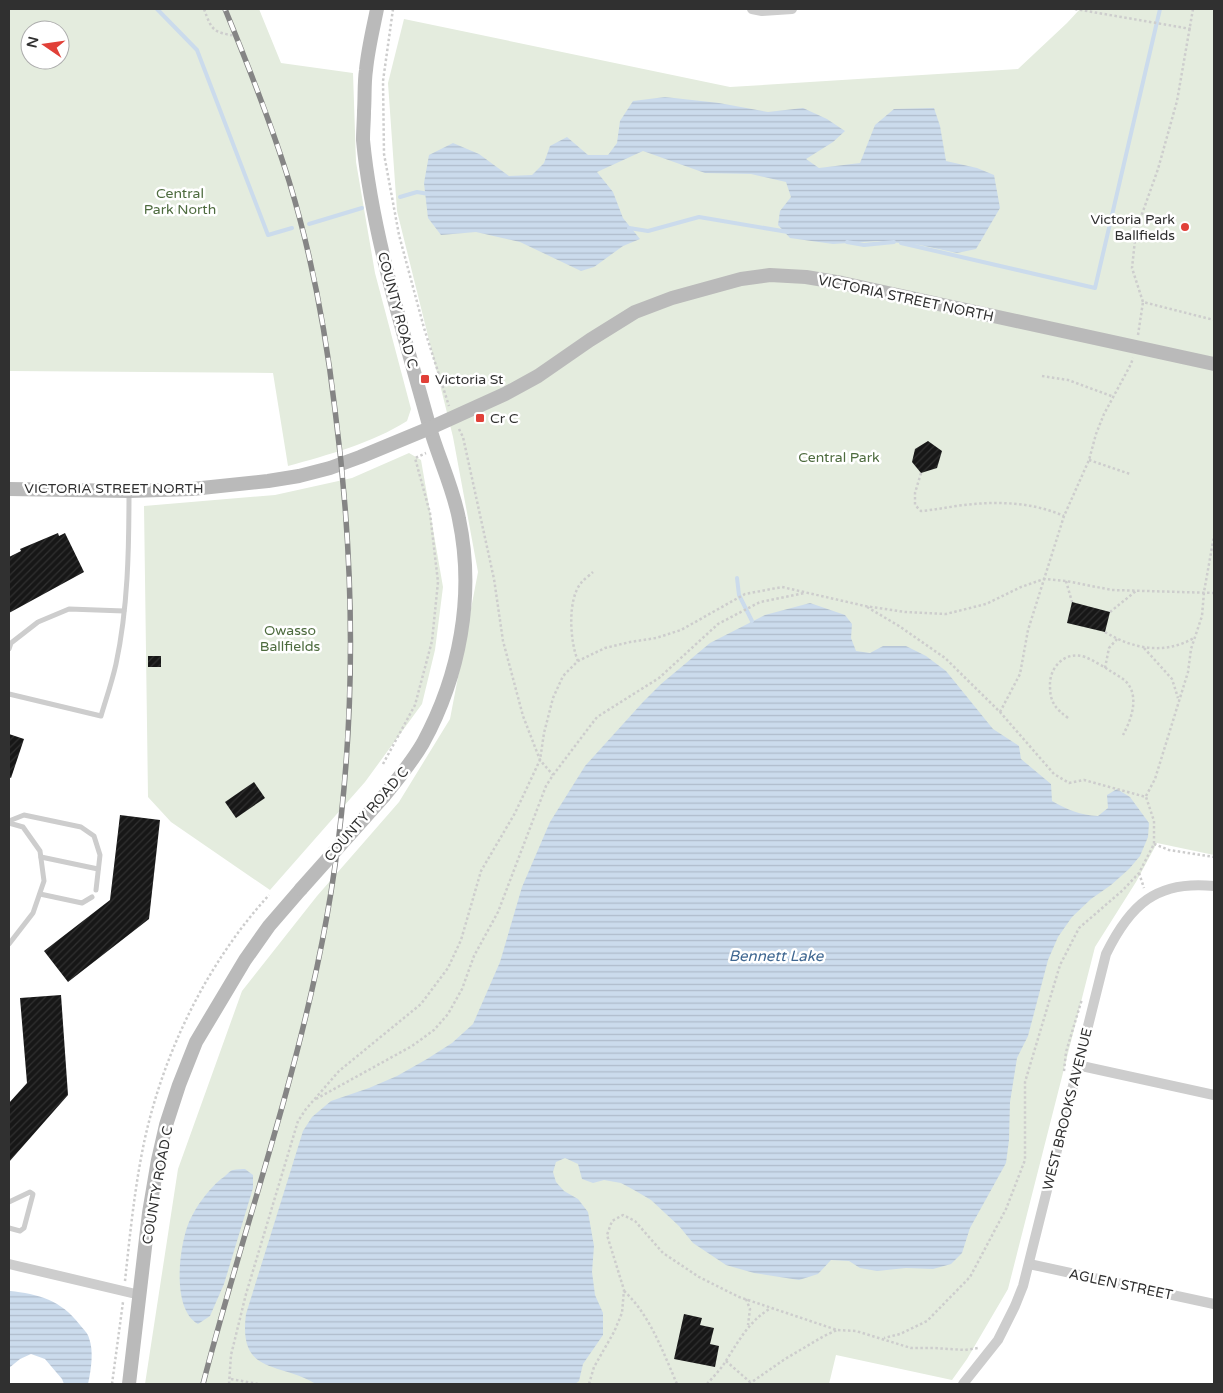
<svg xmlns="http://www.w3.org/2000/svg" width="1223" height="1393" font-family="'Varela Round',sans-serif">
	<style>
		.green { fill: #e4ecde; fill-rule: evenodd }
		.water { fill: url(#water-rules) }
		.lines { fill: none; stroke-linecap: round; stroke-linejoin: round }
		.stream { stroke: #cbdbec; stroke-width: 4 }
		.building { fill: url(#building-hatch) }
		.path { stroke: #cdcdcd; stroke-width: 2.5; stroke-dasharray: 2.5 2.5; stroke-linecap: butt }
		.lane { stroke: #cdcdcd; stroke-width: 5 }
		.street { stroke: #cdcdcd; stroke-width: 10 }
		.secondary { stroke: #bababa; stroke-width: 14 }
		.rail-casing { stroke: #858585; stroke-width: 5.5 }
		.rail { stroke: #fff; stroke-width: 4; stroke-dasharray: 11; stroke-linecap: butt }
		.secondary-bridge { stroke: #bababa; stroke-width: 14 }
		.poi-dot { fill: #e14038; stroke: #fff; stroke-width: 2 }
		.labels { text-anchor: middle; stroke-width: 5; stroke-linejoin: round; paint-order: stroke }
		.park-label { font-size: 14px; fill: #4d6b3e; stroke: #fff }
		.poi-label { font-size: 14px; fill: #303030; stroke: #fff; text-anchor: start }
		.street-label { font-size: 14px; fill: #303030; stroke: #fff }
		.water-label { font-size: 15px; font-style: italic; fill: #3f6791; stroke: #fff }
	</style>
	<defs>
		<pattern id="water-rules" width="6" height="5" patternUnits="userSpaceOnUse" patternTransform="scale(1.25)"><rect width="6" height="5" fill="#cbdbec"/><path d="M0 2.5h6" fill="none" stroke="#afbccb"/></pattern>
		<pattern id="building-hatch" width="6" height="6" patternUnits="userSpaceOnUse" patternTransform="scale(1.25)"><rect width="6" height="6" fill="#171717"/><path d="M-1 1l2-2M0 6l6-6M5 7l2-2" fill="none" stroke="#303030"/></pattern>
	</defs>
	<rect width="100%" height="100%" fill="#fff"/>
	<g class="green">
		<path d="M 9,9 L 259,9 L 281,63 L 353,73 L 356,162 L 375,273 L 411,409 L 407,421 C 372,443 328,455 288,466 L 273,373 L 9,371 ZM 30,30 L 60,30 L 60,60 L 30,60 Z"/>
		<path d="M 1080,9 L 1214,9 L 1214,855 L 1157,843 L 1136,882 L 1095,947 L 1008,1289 L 967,1359 L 952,1380 L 836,1355 L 829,1384 L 145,1384 L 178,1169 L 242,991 L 317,896 L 399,802 L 450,719 L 478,572 L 453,437 L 397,211 L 388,83 L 404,19 L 730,87 L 1018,69 L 1067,23 Z"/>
		<path d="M 409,453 L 421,460 L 443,587 L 435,650 L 422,704 L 365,782 L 270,890 L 171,822 L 148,797 L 144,506 L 275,495 L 352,478 Z"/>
	</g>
	<g class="water">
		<path d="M 665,97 L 719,103 L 768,112 L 803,108 L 827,119 L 845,131 L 833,142 L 806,159 L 819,168 L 860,163 L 875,125 L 894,109 L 934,108 L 940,126 L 946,161 L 977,168 L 994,175 L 1000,208 L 976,249 L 957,253 L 920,245 L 879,241 L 833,244 L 790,238 L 778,225 L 780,211 L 791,197 L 786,182 L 751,174 L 705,173 L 643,151 L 597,172 L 613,192 L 623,218 L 640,239 L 623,246 L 594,267 L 581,271 L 520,242 L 476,232 L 441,235 L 428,218 L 424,183 L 429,155 L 453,143 L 479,154 L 509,176 L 532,175 L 544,163 L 550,146 L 567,137 L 588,155 L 608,155 L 617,143 L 620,121 L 633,101 Z"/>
		<path d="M 810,603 L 845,615 L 852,624 L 851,638 L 856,651 L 870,653 L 883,646 L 906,646 L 926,656 L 946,671 L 993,729 L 1019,746 L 1021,759 L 1051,784 L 1052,801 C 1068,810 1080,815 1098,816 L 1108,808 L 1107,795 L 1117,789 L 1130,797 L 1149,823 L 1148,837 L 1140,856 L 1129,869 L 1111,885 L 1091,899 L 1072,917 L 1058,937 L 1048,960 L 1028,1036 L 1017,1058 L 1010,1102 L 1009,1140 L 1006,1163 L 970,1228 L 962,1253 L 951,1264 L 933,1269 L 906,1268 L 877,1271 L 860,1268 L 849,1261 L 831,1260 L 818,1274 L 799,1280 L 754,1273 L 726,1265 L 693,1243 L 679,1226 L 651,1200 L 634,1190 L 621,1183 L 604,1180 L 593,1183 L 582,1179 L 578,1164 L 565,1158 L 556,1162 L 553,1172 L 556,1182 L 564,1191 L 578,1199 L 588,1212 L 594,1246 L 592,1272 L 595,1295 L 603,1313 L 603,1335 L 583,1364 L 579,1381 L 575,1384 L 316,1384 C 279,1361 238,1376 246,1314 L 303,1131 L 312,1117 L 331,1101 L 369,1088 L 397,1076 L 427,1059 L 452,1043 L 473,1024 L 500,962 L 522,887 L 550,822 L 585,766 L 643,702 L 661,684 L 710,643 L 765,615 Z"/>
		<path d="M 245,1169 L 253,1175 L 253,1188 L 224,1284 L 210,1316 L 198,1324 C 171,1309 179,1246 189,1222 C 197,1205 207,1191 221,1179 C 225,1177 229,1171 233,1170 C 237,1169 242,1169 245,1169 Z"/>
		<path d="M 9,1291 C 39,1294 61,1300 80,1325 C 83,1329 88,1333 89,1338 C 94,1351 91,1370 88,1384 L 64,1384 L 62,1379 L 45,1359 L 31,1354 L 20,1359 L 9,1368 Z"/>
	</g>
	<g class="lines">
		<g class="stream">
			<path d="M 157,9 L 197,50 L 268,235 L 292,228"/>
			<path d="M 400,197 L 417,192 L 429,194"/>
			<path d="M 309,224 L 362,208"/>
			<path d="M 629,228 L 648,231 L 699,217 L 788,232"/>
			<path d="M 847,242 L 864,245 L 894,242"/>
			<path d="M 901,243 L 1095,288 L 1160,9"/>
			<path d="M 737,578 L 739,595 L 752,621"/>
		</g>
	</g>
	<g class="building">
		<path d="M 928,441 L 942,451 L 937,468 L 921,473 L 912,462 L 915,449 Z"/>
		<path d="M 58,533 L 59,536 L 65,533 L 84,572 L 9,613 L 9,557 L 21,551 L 20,549 Z"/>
		<path d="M 1072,602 L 1110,612 L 1105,632 L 1067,623 Z"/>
		<rect x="148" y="656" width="13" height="11"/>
		<path d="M 9,734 L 24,739 L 11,778 L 9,777 Z"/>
		<path d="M 254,782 L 265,798 L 236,818 L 225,802 Z"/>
		<path d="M 120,815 L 160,820 L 149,919 L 68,982 L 44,951 L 110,900 Z"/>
		<path d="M 61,995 L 68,1095 L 9,1162 L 9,1103 L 27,1083 L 20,998 Z"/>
		<path d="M 684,1314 L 702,1318 L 700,1325 L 714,1328 L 710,1344 L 719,1346 L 715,1367 L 674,1359 Z"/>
	</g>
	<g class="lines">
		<g class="path">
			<path d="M 204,9 C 212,31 213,32 236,36"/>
			<path d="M 393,9 L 383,81 L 384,154 L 399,235 L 424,328 L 449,406"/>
			<path d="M 1075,9 L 1191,29"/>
			<path d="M 1193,9 L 1177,101 L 1158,169 L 1136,231 L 1132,268 L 1143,302 L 1214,320"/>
			<path d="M 1138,335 L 1143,302"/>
			<path d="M 1042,376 L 1068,380 L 1114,397"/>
			<path d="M 459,429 L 463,437 L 494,579 L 503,641 L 523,716 L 540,760 L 553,775"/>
			<path d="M 1089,460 L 1130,474"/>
			<path d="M 921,473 L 915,493 L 915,505 L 921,511 C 933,510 944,508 956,506 C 993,501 1030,501 1064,516"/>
			<path d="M 1066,581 L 1072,602"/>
			<path d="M 867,607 L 899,626 L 945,658 L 1000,712 L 1054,774 L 1069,783 L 1084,780 L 1146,797 L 1154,821 L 1154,844 L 1139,873 L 1123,890 L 1079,928 L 1060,965 L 1025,1082 L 1025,1160 L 1006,1209 L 970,1277 L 927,1321 L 900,1334 L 884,1338"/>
			<path d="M 1110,612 L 1136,591"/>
			<path d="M 1105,632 C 1133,649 1164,655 1194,638"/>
			<path d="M 1144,648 L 1172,679 L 1178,698"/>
			<path d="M 578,661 C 570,642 567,600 581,583 C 584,579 590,575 593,572"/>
			<path d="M 1105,668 L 1109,648 L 1117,639"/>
			<path d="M 1000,712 L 1020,674 L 1028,630 L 1064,516 L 1089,460 L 1096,434 L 1104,414 L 1131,364 L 1133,358"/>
			<path d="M 1068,718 C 1055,708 1050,702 1050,686 C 1049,667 1066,650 1085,657 C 1093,660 1102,666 1109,670 C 1116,675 1126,679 1130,687 C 1138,702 1130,722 1123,735"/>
			<path d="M 383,764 L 415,705 L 432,641 L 438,582 L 430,513 L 415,458 L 426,453"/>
			<path d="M 1146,796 L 1155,779 L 1188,672 L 1191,649 L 1202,616 L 1204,592 L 1214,536"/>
			<path d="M 1154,844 L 1169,850 L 1214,857"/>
			<path d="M 1139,873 L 1144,888"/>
			<path d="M 1064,1071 L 1066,1052 L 1082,999"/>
			<path d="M 316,1099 L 412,1046 L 434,1030 L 448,1014 L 462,989 L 474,956 L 498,912 L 546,786 L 553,775 L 597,717 L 659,678 L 718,624 L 760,602 L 805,593"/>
			<path d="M 125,1281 C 130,1234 135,1184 145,1138 C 165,1049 208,962 269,895"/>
			<path d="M 624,1291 C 650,1315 663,1352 677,1384"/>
			<path d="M 746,1299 L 750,1309 L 748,1325"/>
			<path d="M 726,1361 L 750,1382"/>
			<path d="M 231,1379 L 258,1384"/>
			<path d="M 112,1384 L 123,1302"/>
			<path d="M 229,1384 L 231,1355 L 246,1294 L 298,1121 L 306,1109 L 339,1071 L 421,1004 L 448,968 L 461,940 L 481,871 L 515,813 L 540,760 L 544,733 L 553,698 L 563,676 L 578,661 L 605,648 L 630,642 L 656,638 L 681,630 L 745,594 L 782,587 L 865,606 L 905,612 L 946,614 L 986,604 L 1021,587 L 1044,579 L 1066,581 L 1112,590 L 1214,593"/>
			<path d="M 589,1384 L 594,1367 L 614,1332 L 622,1313 L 624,1290 L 607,1235 L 612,1221 L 623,1215 L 635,1221 L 663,1253 L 699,1277 L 739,1297 L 837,1330 L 856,1331 L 911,1348 L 934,1348 L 965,1350 L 978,1348"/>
			<path d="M 707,1384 C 714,1376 722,1368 727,1359 C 740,1339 750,1320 771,1308"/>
			<path d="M 749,1384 L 785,1359 L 824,1336 L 837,1330"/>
		</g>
		<g class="lane">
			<path d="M 9,649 L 11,643 L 38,622 L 69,609 L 124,611"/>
			<path d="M 9,694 L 101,716 C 106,699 112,682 116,664 C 128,608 129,549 129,492"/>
			<path d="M 9,821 L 24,815 L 81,827 L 94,836 L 100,855 L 96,890"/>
			<path d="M 9,823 L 23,827 L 40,851 L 44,881 L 33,913 L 9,944"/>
			<path d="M 41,857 L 98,869"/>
			<path d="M 40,894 L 82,903 L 92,897"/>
			<path d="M 9,1202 L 30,1192 L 33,1194 L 24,1228 L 20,1231 L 9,1228"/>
		</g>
		<g class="street">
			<path d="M 752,9 L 762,11 L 792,9"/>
			<path d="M 1077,1065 L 1214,1095"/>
			<path d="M 9,1264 L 140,1295"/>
			<path d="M 1029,1264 L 1214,1304"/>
			<path d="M 963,1384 L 998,1340 L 1015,1306 L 1023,1286 L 1106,954 C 1130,905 1156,880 1214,886"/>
		</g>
		<g class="secondary">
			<path d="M 377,9 C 373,29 368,49 366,70 C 364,83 365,97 364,111 C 364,120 363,130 363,140 C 372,234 404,334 429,425 C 438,457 453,487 459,519 C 475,595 460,675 423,743 C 412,762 398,779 384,796"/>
			<path d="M 9,489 L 129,491 L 192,489 L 268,481 L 299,476 L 330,468 L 360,457 L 430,428 L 505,394 L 538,376 L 590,340 L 635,312 L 672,298 L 741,279 L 770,275 L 806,277 L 842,283 L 1214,364"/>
			<path d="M 129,1384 L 149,1213 L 158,1160 L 166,1125 L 179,1085 L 196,1042 L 245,960 L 269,926 L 301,889"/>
		</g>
		<g class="rail-casing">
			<path id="rail" d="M 203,1384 C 239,1245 287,1108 317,967 C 356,785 359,595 335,410 C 326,333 312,256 289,181 C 271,123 248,65 225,9"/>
		</g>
		<use href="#rail" class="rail"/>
		<path class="secondary-bridge" d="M 301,889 L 384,796"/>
	</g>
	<g class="poi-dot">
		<circle cx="1185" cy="227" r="5"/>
		<rect x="420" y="374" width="10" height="10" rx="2.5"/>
		<rect x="475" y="413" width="10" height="10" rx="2.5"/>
	</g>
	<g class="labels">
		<g class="park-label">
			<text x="180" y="198">Central<tspan x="180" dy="16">Park North</tspan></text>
			<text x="839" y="462">Central Park</text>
			<text x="290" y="635">Owasso<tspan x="290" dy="16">Ballfields</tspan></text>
		</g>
		<g class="poi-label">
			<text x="1175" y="224" text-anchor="end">Victoria Park<tspan x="1175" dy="16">Ballfields</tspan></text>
			<text x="435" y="384">Victoria St</text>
			<text x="490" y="423">Cr C</text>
		</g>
		<g class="street-label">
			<text transform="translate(906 298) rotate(12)" y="5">VICTORIA STREET NORTH</text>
			<text transform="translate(398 310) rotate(75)" y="5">COUNTY ROAD C</text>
			<text x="114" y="493">VICTORIA STREET NORTH</text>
			<text transform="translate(366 814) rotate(-49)" y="5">COUNTY ROAD C</text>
			<text transform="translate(1067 1109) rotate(-76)" y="5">WEST BROOKS AVENUE</text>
			<text transform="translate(157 1185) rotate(-80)" y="5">COUNTY ROAD C</text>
			<text transform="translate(1121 1284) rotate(12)" y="5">AGLEN STREET</text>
		</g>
		<g class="water-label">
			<text x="776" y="961">Bennett Lake</text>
		</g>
	</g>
	<rect width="1223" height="1393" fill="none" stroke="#303030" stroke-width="20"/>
	<g transform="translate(45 45) rotate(283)"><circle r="24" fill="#ffffff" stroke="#acacac"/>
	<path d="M0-4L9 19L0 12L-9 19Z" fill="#e14038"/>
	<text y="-8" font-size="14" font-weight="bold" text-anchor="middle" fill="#303030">N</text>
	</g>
</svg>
